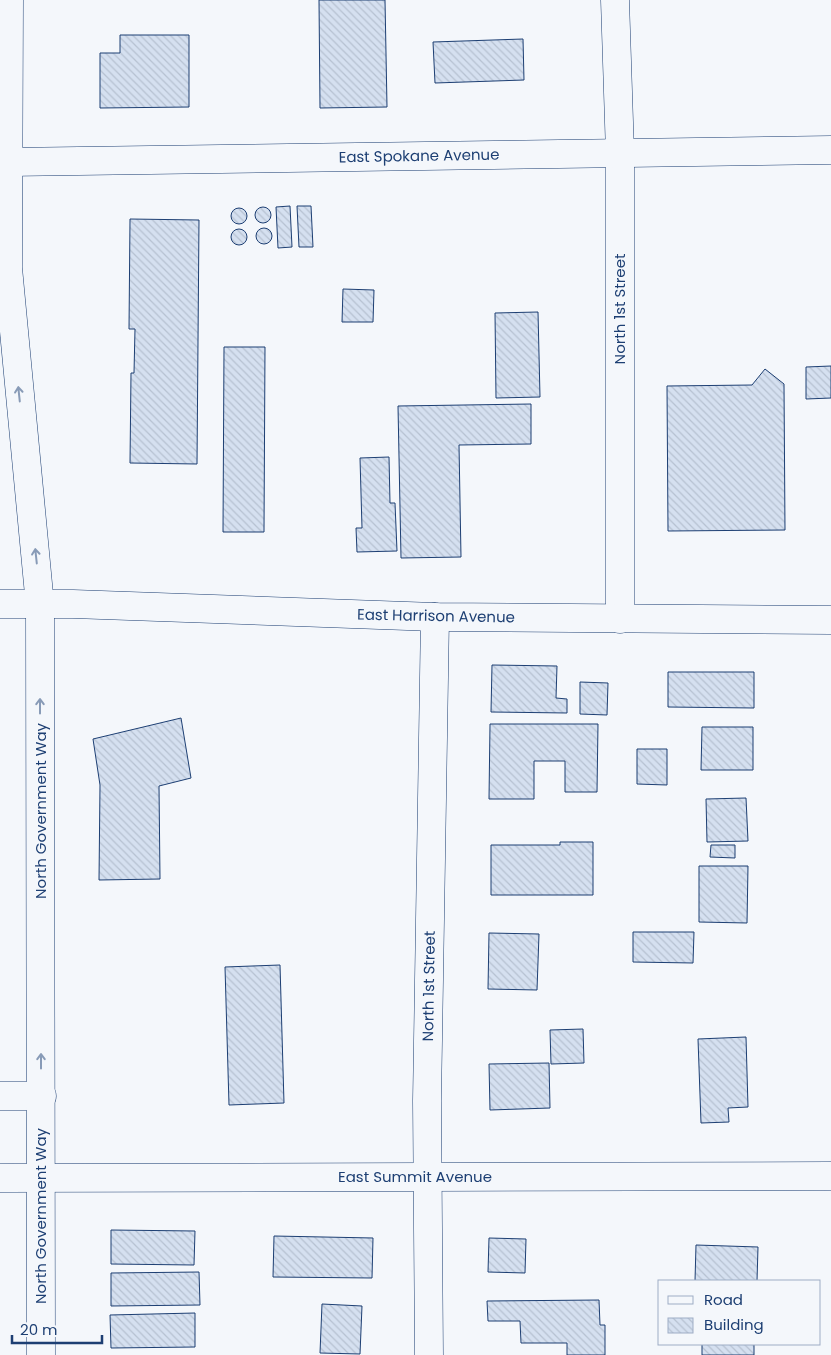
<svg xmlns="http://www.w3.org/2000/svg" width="831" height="1355" font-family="Poppins,sans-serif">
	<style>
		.building { fill: url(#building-back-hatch); stroke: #1d3f73 }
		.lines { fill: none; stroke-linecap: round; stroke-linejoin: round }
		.minor-casing { stroke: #1d3f73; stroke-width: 29 }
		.secondary-casing { stroke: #1d3f73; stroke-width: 29 }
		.minor { stroke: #f4f7fb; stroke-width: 28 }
		.secondary { stroke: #f4f7fb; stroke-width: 28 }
		.oneway { stroke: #889bb7 }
		.labels { text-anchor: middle; stroke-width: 4; stroke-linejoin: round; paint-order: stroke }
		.street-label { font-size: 15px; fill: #1d3f73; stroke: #f4f7fb }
	</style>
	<defs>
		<pattern id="building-back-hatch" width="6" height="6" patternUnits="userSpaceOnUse" patternTransform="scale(1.25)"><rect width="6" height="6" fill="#d5e0f0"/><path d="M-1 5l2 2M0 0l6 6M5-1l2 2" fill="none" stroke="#b6c1d1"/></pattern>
	</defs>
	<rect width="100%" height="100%" fill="#f4f7fb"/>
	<g class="building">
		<path d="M 319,0 L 385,0 L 387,107 L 320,108 Z"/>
		<path d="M 120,35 L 189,35 L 189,107 L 100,108 L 100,53 L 120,53 Z"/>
		<path d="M 523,39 L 524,80 L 435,83 L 433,42 Z"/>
		<path d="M 290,206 L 292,247 L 278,248 L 276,207 Z"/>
		<path d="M 297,206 L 311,206 L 313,247 L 299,247 Z"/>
		<circle cx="263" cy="215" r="8"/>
		<circle cx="239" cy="216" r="8"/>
		<path d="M 130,219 L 199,220 L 197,464 L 130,463 L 131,373 L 134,373 L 135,329 L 129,329 Z"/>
		<circle cx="264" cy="236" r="8"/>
		<circle cx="239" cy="237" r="8"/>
		<path d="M 343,289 L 374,290 L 373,322 L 342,322 Z"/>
		<path d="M 538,312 L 540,397 L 496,398 L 495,313 Z"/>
		<path d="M 224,347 L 265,347 L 264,532 L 223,532 Z"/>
		<path d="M 831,366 L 831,398 L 806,399 L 806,367 Z"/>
		<path d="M 765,369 L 784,384 L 785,530 L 668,531 L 667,386 L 752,385 Z"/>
		<path d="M 531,404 L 531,444 L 459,445 L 461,557 L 401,558 L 398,406 Z"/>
		<path d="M 389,457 L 390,503 L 395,503 L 397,551 L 357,552 L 356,528 L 362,528 L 360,458 Z"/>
		<path d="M 492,665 L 557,666 L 556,698 L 567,699 L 567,713 L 491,712 Z"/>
		<path d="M 668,672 L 754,672 L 754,708 L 668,707 Z"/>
		<path d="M 580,682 L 608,683 L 607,715 L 580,714 Z"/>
		<path d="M 181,718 L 191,778 L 159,786 L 160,879 L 99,880 L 100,785 L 93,739 Z"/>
		<path d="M 490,724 L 598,724 L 597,792 L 565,792 L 565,761 L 534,761 L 534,799 L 489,799 Z"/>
		<path d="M 702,727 L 753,727 L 753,770 L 701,770 Z"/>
		<path d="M 637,749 L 667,749 L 667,785 L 637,784 Z"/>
		<path d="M 746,798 L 748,841 L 707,842 L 706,799 Z"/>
		<path d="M 560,842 L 593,842 L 593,895 L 491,895 L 491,845 L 560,845 Z"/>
		<path d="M 711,845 L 735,845 L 735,858 L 710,857 Z"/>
		<path d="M 699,866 L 748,866 L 747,923 L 699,922 Z"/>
		<path d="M 633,932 L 694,932 L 693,963 L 633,962 Z"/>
		<path d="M 489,933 L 539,934 L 537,990 L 488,989 Z"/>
		<path d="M 280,965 L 284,1103 L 229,1105 L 225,967 Z"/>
		<path d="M 583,1029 L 584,1063 L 551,1064 L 550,1030 Z"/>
		<path d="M 746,1037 L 748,1107 L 728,1108 L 729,1122 L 701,1123 L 698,1039 Z"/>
		<path d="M 549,1063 L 550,1108 L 490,1110 L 489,1064 Z"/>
		<path d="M 111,1230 L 195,1231 L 194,1265 L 111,1264 Z"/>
		<path d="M 274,1236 L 373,1238 L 372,1278 L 273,1277 Z"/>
		<path d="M 489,1238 L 526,1239 L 525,1273 L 488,1272 Z"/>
		<path d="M 696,1245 L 758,1247 L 757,1281 L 695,1281 Z"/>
		<path d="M 199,1272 L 200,1305 L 111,1306 L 111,1273 Z"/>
		<path d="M 599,1300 L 600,1325 L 605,1325 L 605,1355 L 567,1355 L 567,1343 L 521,1343 L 520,1321 L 488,1321 L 487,1301 Z"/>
		<path d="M 322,1304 L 362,1306 L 360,1354 L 320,1353 Z"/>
		<path d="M 195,1313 L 195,1347 L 111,1348 L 110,1315 Z"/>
		<rect x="702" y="1344" width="52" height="11"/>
	</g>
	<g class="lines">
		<g class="minor-casing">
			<g id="minor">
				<path d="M 615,0 L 620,153 L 620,619"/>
				<path d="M 8,162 L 831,150"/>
				<path d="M 0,1096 L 42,1096"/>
				<path d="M 0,1178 L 831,1176"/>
				<path d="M 429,1355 L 427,1101 L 435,617"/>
			</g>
		</g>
		<g class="secondary-casing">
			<g id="secondary">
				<path d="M 9,0 L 8,268 L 40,605 L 41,1355"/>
				<path d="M 0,604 L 73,604 L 435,617 L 831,620"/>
			</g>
		</g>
		<use href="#minor" class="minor"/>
		<use href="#secondary" class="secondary"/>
	</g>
	<defs><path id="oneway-shaft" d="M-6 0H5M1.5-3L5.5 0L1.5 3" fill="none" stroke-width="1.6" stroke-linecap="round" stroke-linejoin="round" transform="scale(1.25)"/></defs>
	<g class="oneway">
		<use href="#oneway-shaft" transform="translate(19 394) rotate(-96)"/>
		<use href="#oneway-shaft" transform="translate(36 556) rotate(-96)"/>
		<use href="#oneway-shaft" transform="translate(40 706) rotate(-90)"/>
		<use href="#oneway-shaft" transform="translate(41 1061) rotate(-90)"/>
	</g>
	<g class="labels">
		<g class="street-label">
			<text transform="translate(419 156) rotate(-1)" y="5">East Spokane Avenue</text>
			<text transform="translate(620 309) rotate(-90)" y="5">North 1st Street</text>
			<text transform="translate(436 616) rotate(1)" y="5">East Harrison Avenue</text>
			<text transform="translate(41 811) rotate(-90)" y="5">North Government Way</text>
			<text transform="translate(429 986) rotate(-89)" y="5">North 1st Street</text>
			<text x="415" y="1182">East Summit Avenue</text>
			<text transform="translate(41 1216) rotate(-90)" y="5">North Government Way</text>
		</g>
	</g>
	<rect x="658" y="1280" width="162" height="65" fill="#f4f7fb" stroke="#9eadc5"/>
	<rect x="668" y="1296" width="25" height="8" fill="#f4f7fb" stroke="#9eadc5"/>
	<text x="704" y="1305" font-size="15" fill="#1d3f73">Road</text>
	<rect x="668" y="1318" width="25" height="15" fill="url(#building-back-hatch)" stroke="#9eadc5"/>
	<text x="704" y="1330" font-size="15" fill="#1d3f73">Building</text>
	<path d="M12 1335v8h90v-8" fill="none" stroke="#1d3f73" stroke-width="2.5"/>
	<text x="20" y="1335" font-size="15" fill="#1d3f73" stroke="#f4f7fb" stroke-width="4" paint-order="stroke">20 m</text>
</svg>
